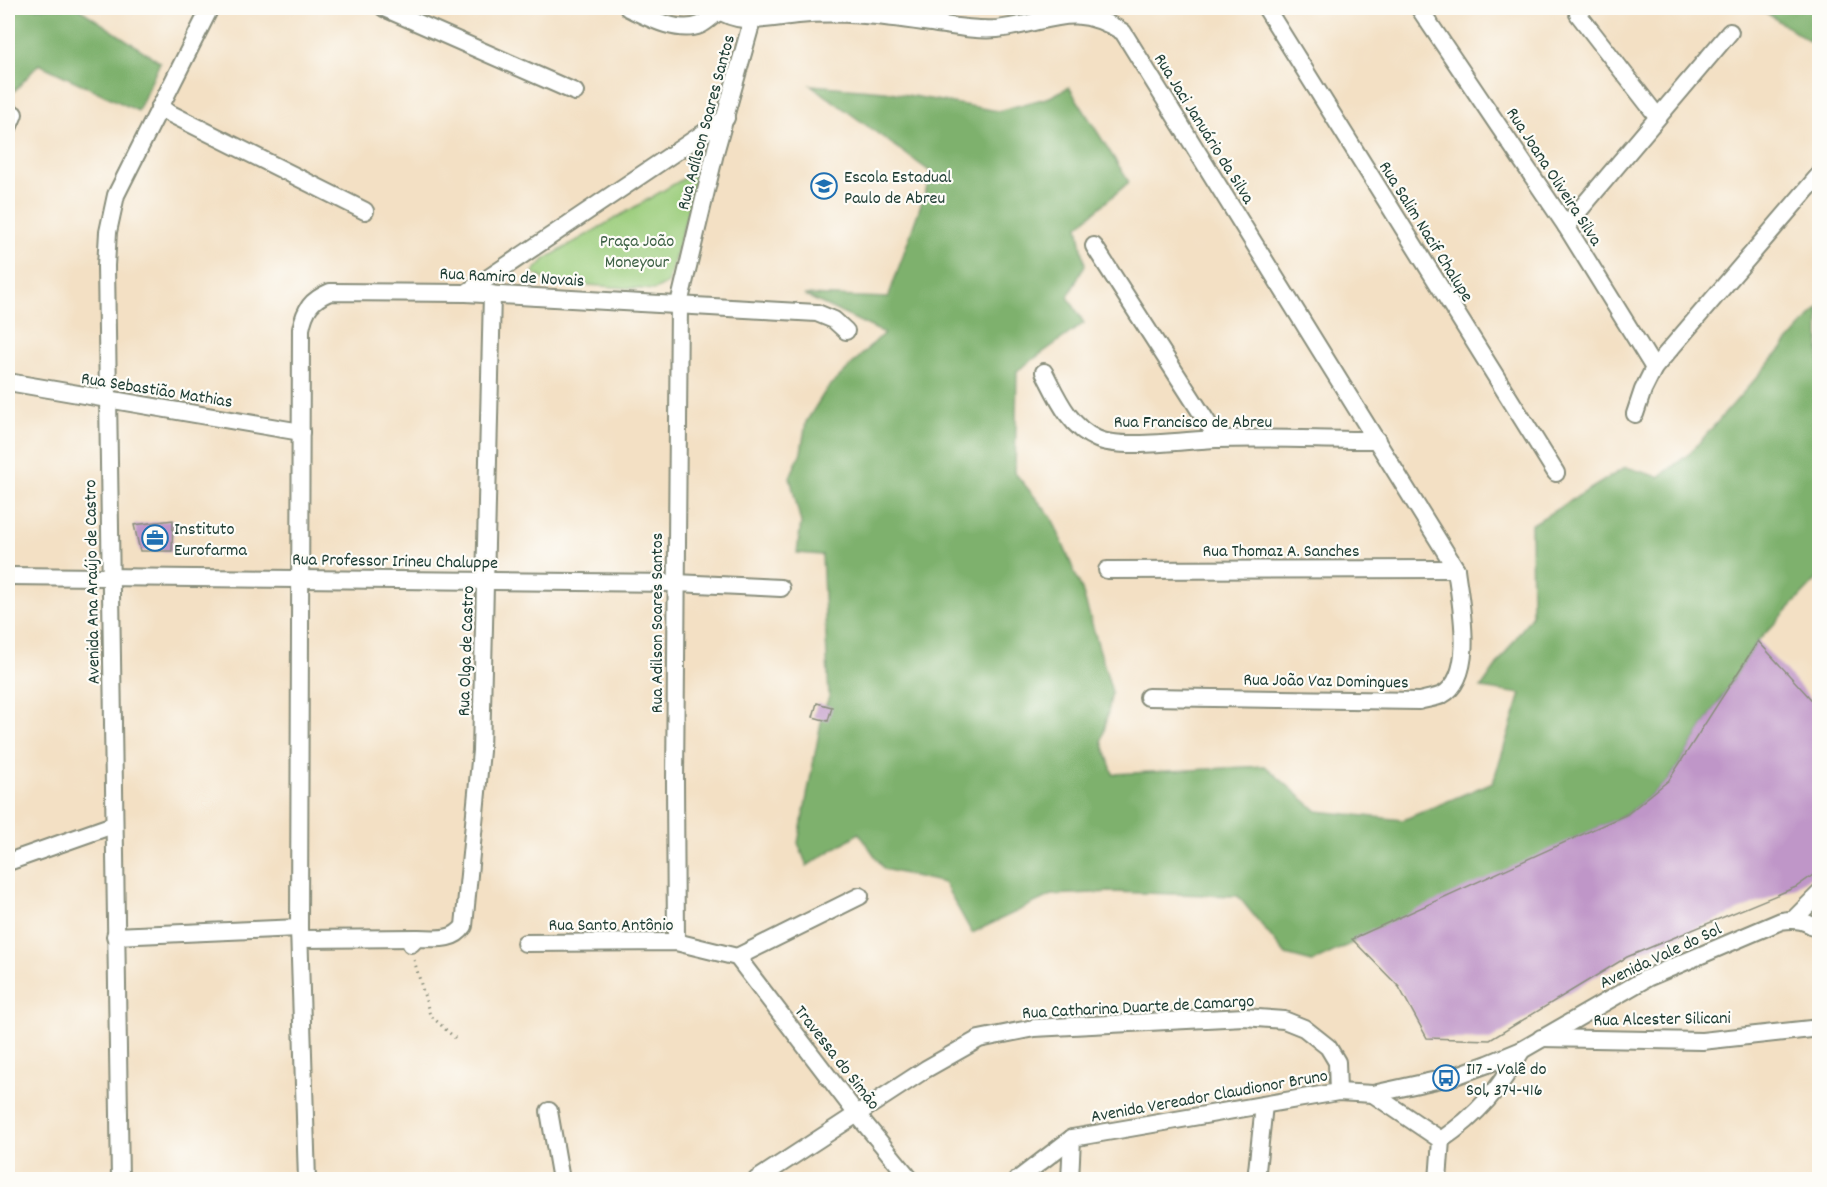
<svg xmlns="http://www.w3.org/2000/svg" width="1827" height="1187" font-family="Dekko,sans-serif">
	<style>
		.green { fill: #9dce7e; stroke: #5e8659; stroke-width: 1.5 }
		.forest { fill: #7eb16d; stroke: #4e7750; stroke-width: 1.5 }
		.building { fill: #bf96c8 }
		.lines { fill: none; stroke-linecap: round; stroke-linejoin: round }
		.minor-casing { stroke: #898e7c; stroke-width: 20 }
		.path { stroke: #898e7c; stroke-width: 3; stroke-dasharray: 1.5 4.5; stroke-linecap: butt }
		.minor { stroke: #fff; stroke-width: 16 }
		.labels { text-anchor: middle; stroke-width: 4.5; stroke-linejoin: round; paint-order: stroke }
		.street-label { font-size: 18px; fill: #1f3d34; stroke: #fdfcf7 }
		.poi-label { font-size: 18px; fill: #1f3d34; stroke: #fdfcf7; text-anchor: start }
		.park-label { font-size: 18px; fill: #3e6146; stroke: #fdfcf7 }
	</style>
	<rect width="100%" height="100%" fill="#fdfcf7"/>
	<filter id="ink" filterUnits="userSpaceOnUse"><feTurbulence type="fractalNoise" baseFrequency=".0167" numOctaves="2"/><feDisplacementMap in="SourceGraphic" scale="12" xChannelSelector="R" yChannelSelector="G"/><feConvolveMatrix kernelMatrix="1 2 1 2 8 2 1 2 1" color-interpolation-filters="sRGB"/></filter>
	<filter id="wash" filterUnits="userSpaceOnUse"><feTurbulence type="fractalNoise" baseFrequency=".008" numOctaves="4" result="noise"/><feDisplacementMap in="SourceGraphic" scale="24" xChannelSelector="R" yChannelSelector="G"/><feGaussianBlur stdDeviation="1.35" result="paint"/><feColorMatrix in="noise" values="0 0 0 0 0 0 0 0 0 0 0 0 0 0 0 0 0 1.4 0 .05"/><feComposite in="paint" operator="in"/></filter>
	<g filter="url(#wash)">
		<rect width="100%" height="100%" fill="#f3e0c4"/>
		<path class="green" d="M 700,169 L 668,283 L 655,290 L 548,282 L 533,272 L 545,259 Z"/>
		<g class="forest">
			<path d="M 8,8 L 78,8 L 160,62 L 138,111 L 39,64 L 8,98 Z"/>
			<path d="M 1759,8 L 1819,8 L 1819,48 Z"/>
			<path d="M 811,85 L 884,91 L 998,111 L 1050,97 L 1069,87 L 1129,182 L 1078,226 L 1085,265 L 1068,297 L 1084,323 L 1017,371 L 1015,473 L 1052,518 L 1082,590 L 1112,692 L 1102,741 L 1113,774 L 1265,766 L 1317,811 L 1403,820 L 1493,782 L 1521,694 L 1481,688 L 1532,615 L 1531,525 L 1626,467 L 1659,477 L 1690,453 L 1819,307 L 1819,577 L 1758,641 L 1669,780 L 1627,814 L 1312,962 L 1286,955 L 1238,896 L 1112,892 L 1051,895 L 972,933 L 944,883 L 884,869 L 859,833 L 807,866 L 798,843 L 823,712 L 829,697 L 822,555 L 797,553 L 801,523 L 790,477 L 801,452 L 806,422 L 826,390 L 884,333 L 804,295 L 888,298 L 932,173 Z"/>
		</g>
		<g id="blocks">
			<g class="building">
				<path d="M 173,520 L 172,551 L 140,551 L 134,525 Z"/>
				<path d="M 1758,641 L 1820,709 L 1820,870 L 1796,887 L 1627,957 L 1490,1040 L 1427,1038 L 1399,987 L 1352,939 L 1627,814 L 1669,780 Z"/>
				<path d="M 817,703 L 832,707 L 828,721 L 813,717 Z"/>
			</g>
		</g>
	</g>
	<g filter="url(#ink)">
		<use href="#blocks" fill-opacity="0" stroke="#898e7c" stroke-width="1.5"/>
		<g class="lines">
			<g class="minor-casing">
				<g id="minor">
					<path d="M 384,8 L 575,92"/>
					<path d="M 628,8 C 647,17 678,34 700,25 C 707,22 713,15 720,11"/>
					<path d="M 715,8 C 741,27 768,18 798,15 C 841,11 882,16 924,22 C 948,25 973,31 997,29 C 1051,23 1071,0 1123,32 L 1456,569 C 1460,602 1477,676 1442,695 C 1435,698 1426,699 1419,701 L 1148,697"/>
					<path d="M 1266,8 L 1556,473"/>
					<path d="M 1419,8 L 1566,226 L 1654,368"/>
					<path d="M 1578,14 L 1657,116"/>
					<path d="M 159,108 L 365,211"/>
					<path d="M 8,128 L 14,114"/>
					<path d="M 1566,226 L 1730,32"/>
					<path d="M 1094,246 L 1218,439"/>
					<path d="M 466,293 L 726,118"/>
					<path d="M 1044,372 C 1057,397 1069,427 1097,439 C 1122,450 1186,440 1216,439 C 1269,437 1323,440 1377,440"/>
					<path d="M 8,382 L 301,432"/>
					<path d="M 1635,414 L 1643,390 L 1654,368 L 1820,174"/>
					<path d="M 1107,570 L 1456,569"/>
					<path d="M 8,576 L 676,583 L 781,588"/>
					<path d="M 8,862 L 113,825"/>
					<path d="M 1795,918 L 1820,893"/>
					<path d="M 115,936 L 299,928"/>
					<path d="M 300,939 L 417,938"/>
					<path d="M 676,942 L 675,781 L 679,304 L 716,149 L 752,21 L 760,8"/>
					<path d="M 525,943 L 676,942 L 737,957 L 860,896"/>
					<path d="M 411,944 L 417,938 C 435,938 453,942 464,926 L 481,751 L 492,294"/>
					<path d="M 737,957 L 856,1113 L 911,1180"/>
					<path d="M 1541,1038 L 1702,1041 L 1820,1028"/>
					<path d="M 1373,1094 L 1441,1140"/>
					<path d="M 549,1111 L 561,1180"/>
					<path d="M 120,1180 L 106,266 L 108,232 L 116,195 L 210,8"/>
					<path d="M 307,1180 L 299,928 L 301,329 C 305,309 311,300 330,292 L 466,293 L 817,313 L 834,320 L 846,331"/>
					<path d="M 756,1180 L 926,1069 L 979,1039 L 1034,1028 L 1244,1017 L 1284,1020 L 1304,1028 L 1328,1047 L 1337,1062 L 1338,1092"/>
					<path d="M 1017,1180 L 1072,1138 L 1338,1092 L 1373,1094 L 1455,1076 L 1488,1064 L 1522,1050 L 1647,978 L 1781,921 C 1797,918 1807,921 1820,931"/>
					<path d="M 1070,1180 L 1072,1138"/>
					<path d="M 1256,1180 L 1264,1105"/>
					<path d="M 1438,1180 L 1441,1140 C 1479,1114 1499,1089 1522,1050"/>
				</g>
			</g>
			<path class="path" d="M 414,960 L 430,1015 L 455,1038"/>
			<use href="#minor" class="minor"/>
		</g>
	</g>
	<defs>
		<g id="school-ring" transform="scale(1.35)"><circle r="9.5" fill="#fdfcf7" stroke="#1f6fb2" stroke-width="1.5"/><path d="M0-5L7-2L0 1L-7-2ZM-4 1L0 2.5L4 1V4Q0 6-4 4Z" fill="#1f6fb2"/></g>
		<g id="office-ring" transform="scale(1.35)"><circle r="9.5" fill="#fdfcf7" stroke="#1f6fb2" stroke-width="1.5"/><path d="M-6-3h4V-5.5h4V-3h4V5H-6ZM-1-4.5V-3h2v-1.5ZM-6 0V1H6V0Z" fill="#1f6fb2"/></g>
		<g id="bus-ring" transform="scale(1.35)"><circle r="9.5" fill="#fdfcf7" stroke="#1f6fb2" stroke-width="1.5"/><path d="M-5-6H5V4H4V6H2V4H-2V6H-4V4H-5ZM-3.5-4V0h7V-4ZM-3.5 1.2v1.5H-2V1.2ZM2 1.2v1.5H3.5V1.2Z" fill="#1f6fb2"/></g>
	</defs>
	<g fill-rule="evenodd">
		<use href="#school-ring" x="824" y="186"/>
		<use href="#office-ring" x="155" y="538"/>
		<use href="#bus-ring" x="1446" y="1078"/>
	</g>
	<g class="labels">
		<g class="street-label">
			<text transform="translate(705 122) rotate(-75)" y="6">Rua Adílson Soares Santos</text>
			<text transform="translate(1205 128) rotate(58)" y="6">Rua Jaci Januário da Silva</text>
			<text transform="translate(1555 176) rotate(57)" y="6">Rua Joana Oliveira Silva</text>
			<text transform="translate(1427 231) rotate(58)" y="6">Rua Salim Nacif Chalupe</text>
			<text transform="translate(512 276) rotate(3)" y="6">Rua Ramiro de Novais</text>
			<text transform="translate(157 389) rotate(9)" y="6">Rua Sebastião Mathias</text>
			<text x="1193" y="427">Rua Francisco de Abreu</text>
			<text x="1281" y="556">Rua Thomaz A. Sanches</text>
			<text transform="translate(395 560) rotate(1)" y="6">Rua Professor Irineu Chaluppe</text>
			<text transform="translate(91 582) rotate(-91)" y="6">Avenida Ana Araújo de Castro</text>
			<text transform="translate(656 623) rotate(-90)" y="6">Rua Adilson Soares Santos</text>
			<text transform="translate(465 651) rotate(-88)" y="6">Rua Olga de Castro</text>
			<text transform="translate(1326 680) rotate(1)" y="6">Rua João Vaz Domingues</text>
			<text x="611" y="930">Rua Santo Antônio</text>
			<text transform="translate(1660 955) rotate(-25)" y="6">Avenida Vale do Sol</text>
			<text transform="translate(1138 1006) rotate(-3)" y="6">Rua Catharina Duarte de Camargo</text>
			<text transform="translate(1662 1018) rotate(-1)" y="6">Rua Alcester Silicani</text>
			<text transform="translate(838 1057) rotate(52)" y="6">Travessa do Simão</text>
			<text transform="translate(1209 1095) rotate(-10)" y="6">Avenida Vereador Claudionor Bruno</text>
		</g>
		<g class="poi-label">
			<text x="844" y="182">Escola Estadual<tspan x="844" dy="21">Paulo de Abreu</tspan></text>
			<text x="174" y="534">Instituto<tspan x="174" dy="21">Eurofarma</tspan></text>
			<text x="1466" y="1074">I17 - Valê do<tspan x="1466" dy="21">Sol, 374-416</tspan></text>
		</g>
		<g class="park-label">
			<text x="637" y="246">Praça João<tspan x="637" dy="21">Moneyour</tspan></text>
		</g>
	</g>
	<rect width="1827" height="1187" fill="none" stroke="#fdfcf7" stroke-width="30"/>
</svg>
